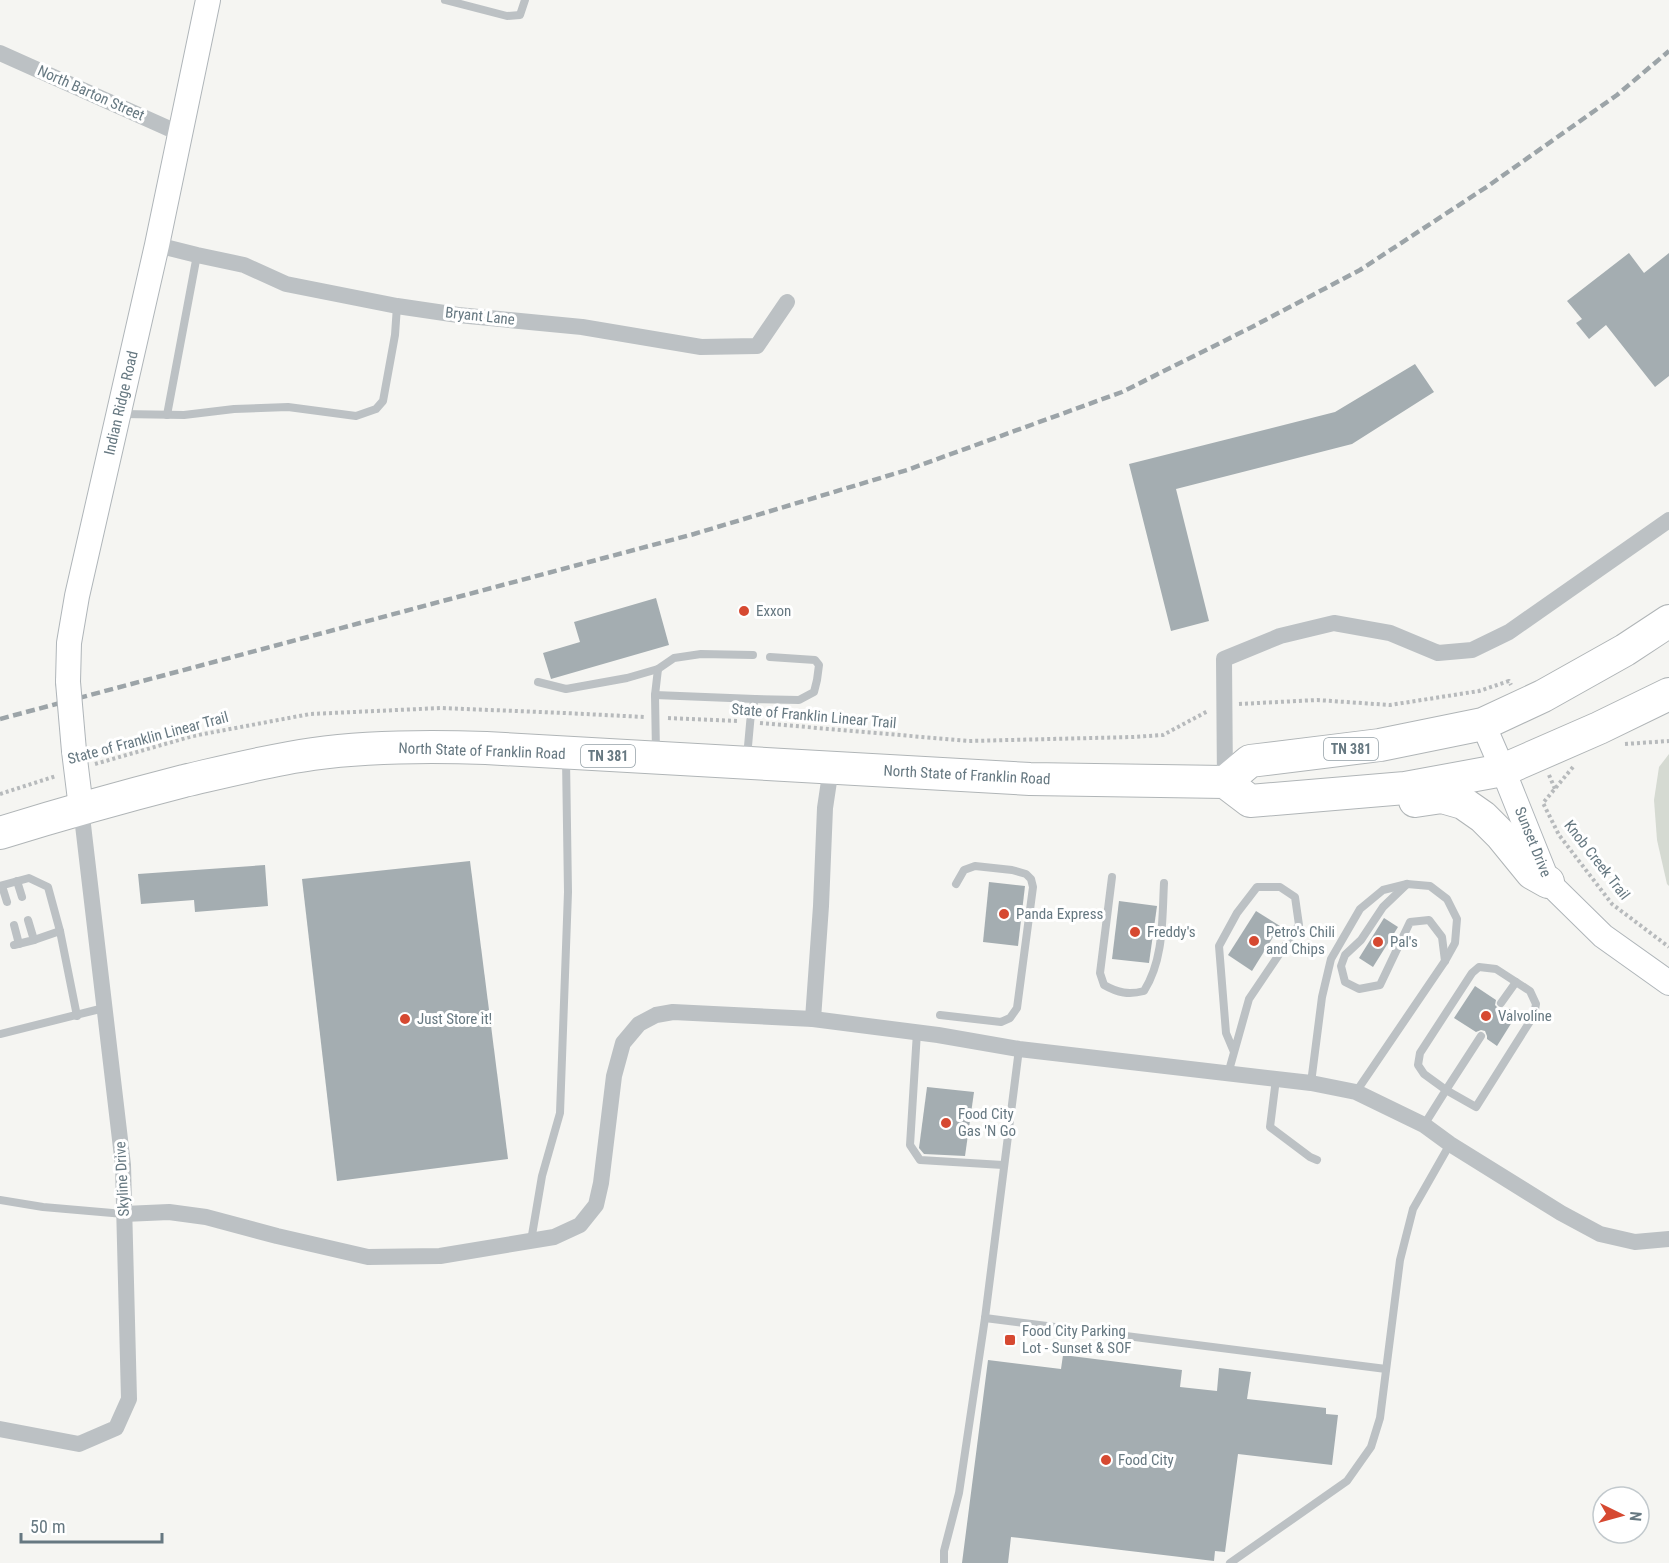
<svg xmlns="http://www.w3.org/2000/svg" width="1669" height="1563" font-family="'Roboto Condensed',sans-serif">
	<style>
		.green { fill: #d5dad2 }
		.building { fill: #a4adb1 }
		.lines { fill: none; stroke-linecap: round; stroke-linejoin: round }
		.secondary-casing { stroke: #afb5b9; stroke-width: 26 }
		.highway-casing { stroke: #b0b5b7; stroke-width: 34 }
		.path { stroke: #b7babc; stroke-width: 4; stroke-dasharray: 3 3; stroke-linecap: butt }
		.lane { stroke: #bcc1c4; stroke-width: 8 }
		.street { stroke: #bcc1c4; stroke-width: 16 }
		.secondary { stroke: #fff; stroke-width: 24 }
		.highway { stroke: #fff; stroke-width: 32 }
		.rail { stroke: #9ca4a8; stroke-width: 4.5; stroke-dasharray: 9 4.5; stroke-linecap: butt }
		.secondary-bridge-casing { stroke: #afb5b9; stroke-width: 26; stroke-linecap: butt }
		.secondary-bridge { stroke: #fff; stroke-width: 24 }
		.poi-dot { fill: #d64931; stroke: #fff; stroke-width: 2 }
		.labels { text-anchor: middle; stroke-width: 6; stroke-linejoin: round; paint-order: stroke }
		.shield { fill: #fff; stroke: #94a0a7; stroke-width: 1.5 }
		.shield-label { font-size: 14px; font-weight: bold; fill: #667881 }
		.street-label { font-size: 15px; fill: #667881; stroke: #fff }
		.poi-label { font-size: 15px; fill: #667881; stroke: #fff; text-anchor: start }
	</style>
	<rect width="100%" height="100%" fill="#f5f5f2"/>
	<path class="green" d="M 1669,754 L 1669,886 L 1667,884 L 1657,840 L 1654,800 L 1659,767 Z"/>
	<g class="building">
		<path d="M 1629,253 L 1644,273 L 1669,253 L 1669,376 L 1655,387 L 1606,325 L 1589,339 L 1576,323 L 1582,319 L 1567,301 Z"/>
		<path d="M 1415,364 L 1434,392 L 1352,444 L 1176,489 L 1209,621 L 1171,631 L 1129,464 L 1335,412 Z"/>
		<path d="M 656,598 L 669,645 L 551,679 L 543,653 L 580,642 L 574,622 Z"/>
		<path d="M 470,861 L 508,1159 L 337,1181 L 302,879 Z"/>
		<path d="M 265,865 L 268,906 L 195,912 L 194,900 L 141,904 L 138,874 Z"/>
		<path d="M 989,882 L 1025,886 L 1018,946 L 983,942 Z"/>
		<path d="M 1119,901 L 1157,906 L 1149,963 L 1112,959 Z"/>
		<path d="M 1256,911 L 1280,926 L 1252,971 L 1228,955 Z"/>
		<path d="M 1384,918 L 1398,927 L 1373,967 L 1359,958 Z"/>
		<path d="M 1475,986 L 1496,1000 L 1495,1005 L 1498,1008 L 1503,1009 L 1506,1007 L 1517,1014 L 1497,1046 L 1487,1039 L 1487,1036 L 1485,1031 L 1481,1030 L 1476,1032 L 1454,1018 Z"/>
		<path d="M 927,1087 L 974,1092 L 965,1156 L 924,1154 L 919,1148 Z"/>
		<path d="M 1063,1355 L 1182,1370 L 1180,1387 L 1217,1391 L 1219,1368 L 1251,1372 L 1247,1399 L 1326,1408 L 1326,1414 L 1338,1415 L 1332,1465 L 1238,1454 L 1225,1552 L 1215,1551 L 1214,1561 L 1011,1537 L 1008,1563 L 962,1563 L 988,1360 L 1061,1369 Z"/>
	</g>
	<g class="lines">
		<g class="secondary-casing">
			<g id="secondary">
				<path d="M 68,682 L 69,643 L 77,596 L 157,245 L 208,0"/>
				<path d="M 1483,724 L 1503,770 L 1548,882 L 1603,936 L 1669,983"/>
				<path d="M 74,751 L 81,808"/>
			</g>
		</g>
		<g class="highway-casing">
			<g id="highway">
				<path d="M 1225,782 L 1250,761 L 1380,745 L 1483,724 L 1543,696 L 1625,650 L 1669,621"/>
				<path d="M 1415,801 L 1442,797 L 1463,803 L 1483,817 L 1501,835 L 1532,873 L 1548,882"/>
				<path d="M 0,833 C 61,814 122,797 184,781 C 227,771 270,760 313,754 C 370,746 428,746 486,748 L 1030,779 L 1225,782 L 1250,801 L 1405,788 L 1503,770 L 1599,728 L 1669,694"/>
			</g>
		</g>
		<g class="path">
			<path d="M 1239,704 L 1317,700 L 1390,705 L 1479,691 L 1509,681 L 1511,685"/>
			<path d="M 668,718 L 738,721"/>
			<path d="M 760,723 L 969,741 L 1133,737 L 1163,735 L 1208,711"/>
			<path d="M 1625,744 L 1669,741"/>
			<path d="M 95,764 L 193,736 L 310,714 L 441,708 L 565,713 L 645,717"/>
			<path d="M 1573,767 L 1543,803 L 1559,835 L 1612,904 L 1669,947"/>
			<path d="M 1549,775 L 1555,789"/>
			<path d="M 0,794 L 56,776"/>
		</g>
		<g class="lane">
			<path d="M 445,0 L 507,16 L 520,15 L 525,0"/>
			<path d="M 122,414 L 184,415 L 234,409 L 288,407 L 356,416 L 376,409 L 383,401 L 395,335 L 397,306"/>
			<path d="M 167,415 L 197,255"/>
			<path d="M 538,682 L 566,689 L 627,678 L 658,669"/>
			<path d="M 655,695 L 755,699"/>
			<path d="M 656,753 L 655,695 L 658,669 L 674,658 L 701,654 L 753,655"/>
			<path d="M 747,757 L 751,713 L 755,699 L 799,700 L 814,692 L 817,680 L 819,665 L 815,660 L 770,657"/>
			<path d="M 1112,877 L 1100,973 L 1104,985 C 1118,993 1129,995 1144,991 C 1164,959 1162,920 1164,883"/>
			<path d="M 17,881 L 22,897"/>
			<path d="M 1407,884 L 1383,907 L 1361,940 L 1345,955 L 1341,966 L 1345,982 L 1359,989 L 1380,985 L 1410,922 L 1429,920 L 1442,937 L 1445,961"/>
			<path d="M 0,886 L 29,878 L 48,887 L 60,931 L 77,1016"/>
			<path d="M 2,886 L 7,902"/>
			<path d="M 14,925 L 19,944"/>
			<path d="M 34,940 L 60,931"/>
			<path d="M 14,945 L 34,940 L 28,920"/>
			<path d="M 1501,1003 L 1516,982"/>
			<path d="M 940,1015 L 1001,1022 L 1010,1018 L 1017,1008 L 1033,887 L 1031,879 L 1026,874 L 1012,870 L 975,866 L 964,870 L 956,884"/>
			<path d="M 917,1032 L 910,1145 L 920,1160 L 1003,1165"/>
			<path d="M 0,1034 L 104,1008"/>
			<path d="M 1228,1074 L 1249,999 L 1299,925 L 1295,897 L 1280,887 L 1257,887 L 1237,913 L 1219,946 L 1226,1033 L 1234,1052"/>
			<path d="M 1276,1079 L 1270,1127 L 1310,1157 L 1317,1160"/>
			<path d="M 1311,1083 L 1322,997 L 1331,959 L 1360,909 L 1383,890 L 1407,884 L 1430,886 L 1447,899 L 1457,919 L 1455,943 L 1445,961 L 1356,1092"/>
			<path d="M 1424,1125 L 1446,1090 L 1476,1107 L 1534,1015 L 1536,1004 L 1530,991 L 1496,969 L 1479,967 L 1472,973 L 1420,1053 L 1418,1065 L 1424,1074 L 1446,1090 L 1481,1036"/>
			<path d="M 0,1200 L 43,1207 L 124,1214"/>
			<path d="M 531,1241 L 542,1176 L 560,1113 L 568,892 L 566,759"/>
			<path d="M 985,1318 L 1386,1369"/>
			<path d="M 944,1563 L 944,1551 L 959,1493 L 985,1318 L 1019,1049"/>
			<path d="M 1230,1563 L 1347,1481 L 1371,1447 L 1380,1418 L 1400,1260 L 1413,1209 L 1450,1144"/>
		</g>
		<g class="street">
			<path d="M 0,53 L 181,134"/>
			<path d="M 157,245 L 197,255 L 244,265 L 286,284 L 397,306 L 458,315 L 582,327 L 701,347 L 757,346 L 787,302"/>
			<path d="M 1225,782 L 1224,659 L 1280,636 L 1334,623 L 1390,633 L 1438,653 L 1472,650 L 1509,632 L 1669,520"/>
			<path d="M 813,1019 L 821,906 L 825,808 L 831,768"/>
			<path d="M 124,1214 L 169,1212 L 206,1217 L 277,1236 L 368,1257 L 440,1256 L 554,1237 L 580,1225 L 596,1205 L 601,1183 L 614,1076 L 623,1043 L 639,1024 L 656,1015 L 673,1012 L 813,1019 L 938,1035 L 1019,1049 L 1311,1083 L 1356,1092 L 1424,1125 L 1450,1144 L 1561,1213 L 1600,1234 L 1635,1242 L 1669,1239"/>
			<path d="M 0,1429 L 79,1444 L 116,1428 L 129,1399 L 123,1165 L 81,808"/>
		</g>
		<use href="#secondary" class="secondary"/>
		<use href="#highway" class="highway"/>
		<path class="rail" d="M 0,719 L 694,534 L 907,470 L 1122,392 L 1250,328 L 1360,270 L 1488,186 L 1617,95 L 1669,51"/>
		<g class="secondary-bridge-casing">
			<path id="secondary-bridge" d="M 68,682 L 74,751"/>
		</g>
		<use href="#secondary-bridge" class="secondary-bridge"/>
	</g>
	<g class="poi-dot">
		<circle cx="744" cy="611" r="6"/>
		<circle cx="1004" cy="914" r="6"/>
		<circle cx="1135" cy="932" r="6"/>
		<circle cx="1254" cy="941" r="6"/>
		<circle cx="1378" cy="942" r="6"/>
		<circle cx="1486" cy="1016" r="6"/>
		<circle cx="405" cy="1019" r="6"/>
		<circle cx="946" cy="1123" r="6"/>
		<rect x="1004" y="1334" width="12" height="12" rx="3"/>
		<circle cx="1106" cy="1460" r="6"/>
	</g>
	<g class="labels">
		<g class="shield">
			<rect x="1324" y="738" width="54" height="22" rx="4.5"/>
			<rect x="581" y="745" width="54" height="22" rx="4.5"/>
		</g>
		<g class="shield-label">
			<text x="1351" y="754">TN 381</text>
			<text x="608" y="761">TN 381</text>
		</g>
		<g class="street-label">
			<text transform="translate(91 93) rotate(24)" y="5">North Barton Street</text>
			<text transform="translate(480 316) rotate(6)" y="5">Bryant Lane</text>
			<text transform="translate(121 403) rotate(-77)" y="5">Indian Ridge Road</text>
			<text transform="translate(814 716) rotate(5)" y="5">State of Franklin Linear Trail</text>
			<text transform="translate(148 738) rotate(-15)" y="5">State of Franklin Linear Trail</text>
			<text transform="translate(482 751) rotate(2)" y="5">North State of Franklin Road</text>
			<text transform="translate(967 775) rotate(3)" y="5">North State of Franklin Road</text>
			<text transform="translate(1533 842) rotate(68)" y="5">Sunset Drive</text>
			<text transform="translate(1597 860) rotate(52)" y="5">Knob Creek Trail</text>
			<text transform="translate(122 1179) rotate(-93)" y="5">Skyline Drive</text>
		</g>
		<g class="poi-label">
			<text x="756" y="616">Exxon</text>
			<text x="1016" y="919">Panda Express</text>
			<text x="1147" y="937">Freddy's</text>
			<text x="1266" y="937">Petro's Chili<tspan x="1266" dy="17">and Chips</tspan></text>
			<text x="1390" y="947">Pal's</text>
			<text x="1498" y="1021">Valvoline</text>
			<text x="417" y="1024">Just Store it!</text>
			<text x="958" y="1119">Food City<tspan x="958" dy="17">Gas 'N Go</tspan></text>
			<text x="1022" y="1336">Food City Parking<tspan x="1022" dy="17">Lot - Sunset &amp; SOF</tspan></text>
			<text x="1118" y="1465">Food City</text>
		</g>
	</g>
	<g transform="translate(1621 1515) rotate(95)"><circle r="28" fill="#ffffff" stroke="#c2c9cd" stroke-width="1.5"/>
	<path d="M0-4.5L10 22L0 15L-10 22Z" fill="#d64931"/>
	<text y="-9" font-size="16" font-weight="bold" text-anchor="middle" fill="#667881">N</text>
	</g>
	<path d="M21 1533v9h141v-9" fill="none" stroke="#667881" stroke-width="3"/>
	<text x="30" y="1533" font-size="18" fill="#667881" stroke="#ffffff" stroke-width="4.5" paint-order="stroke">50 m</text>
</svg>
